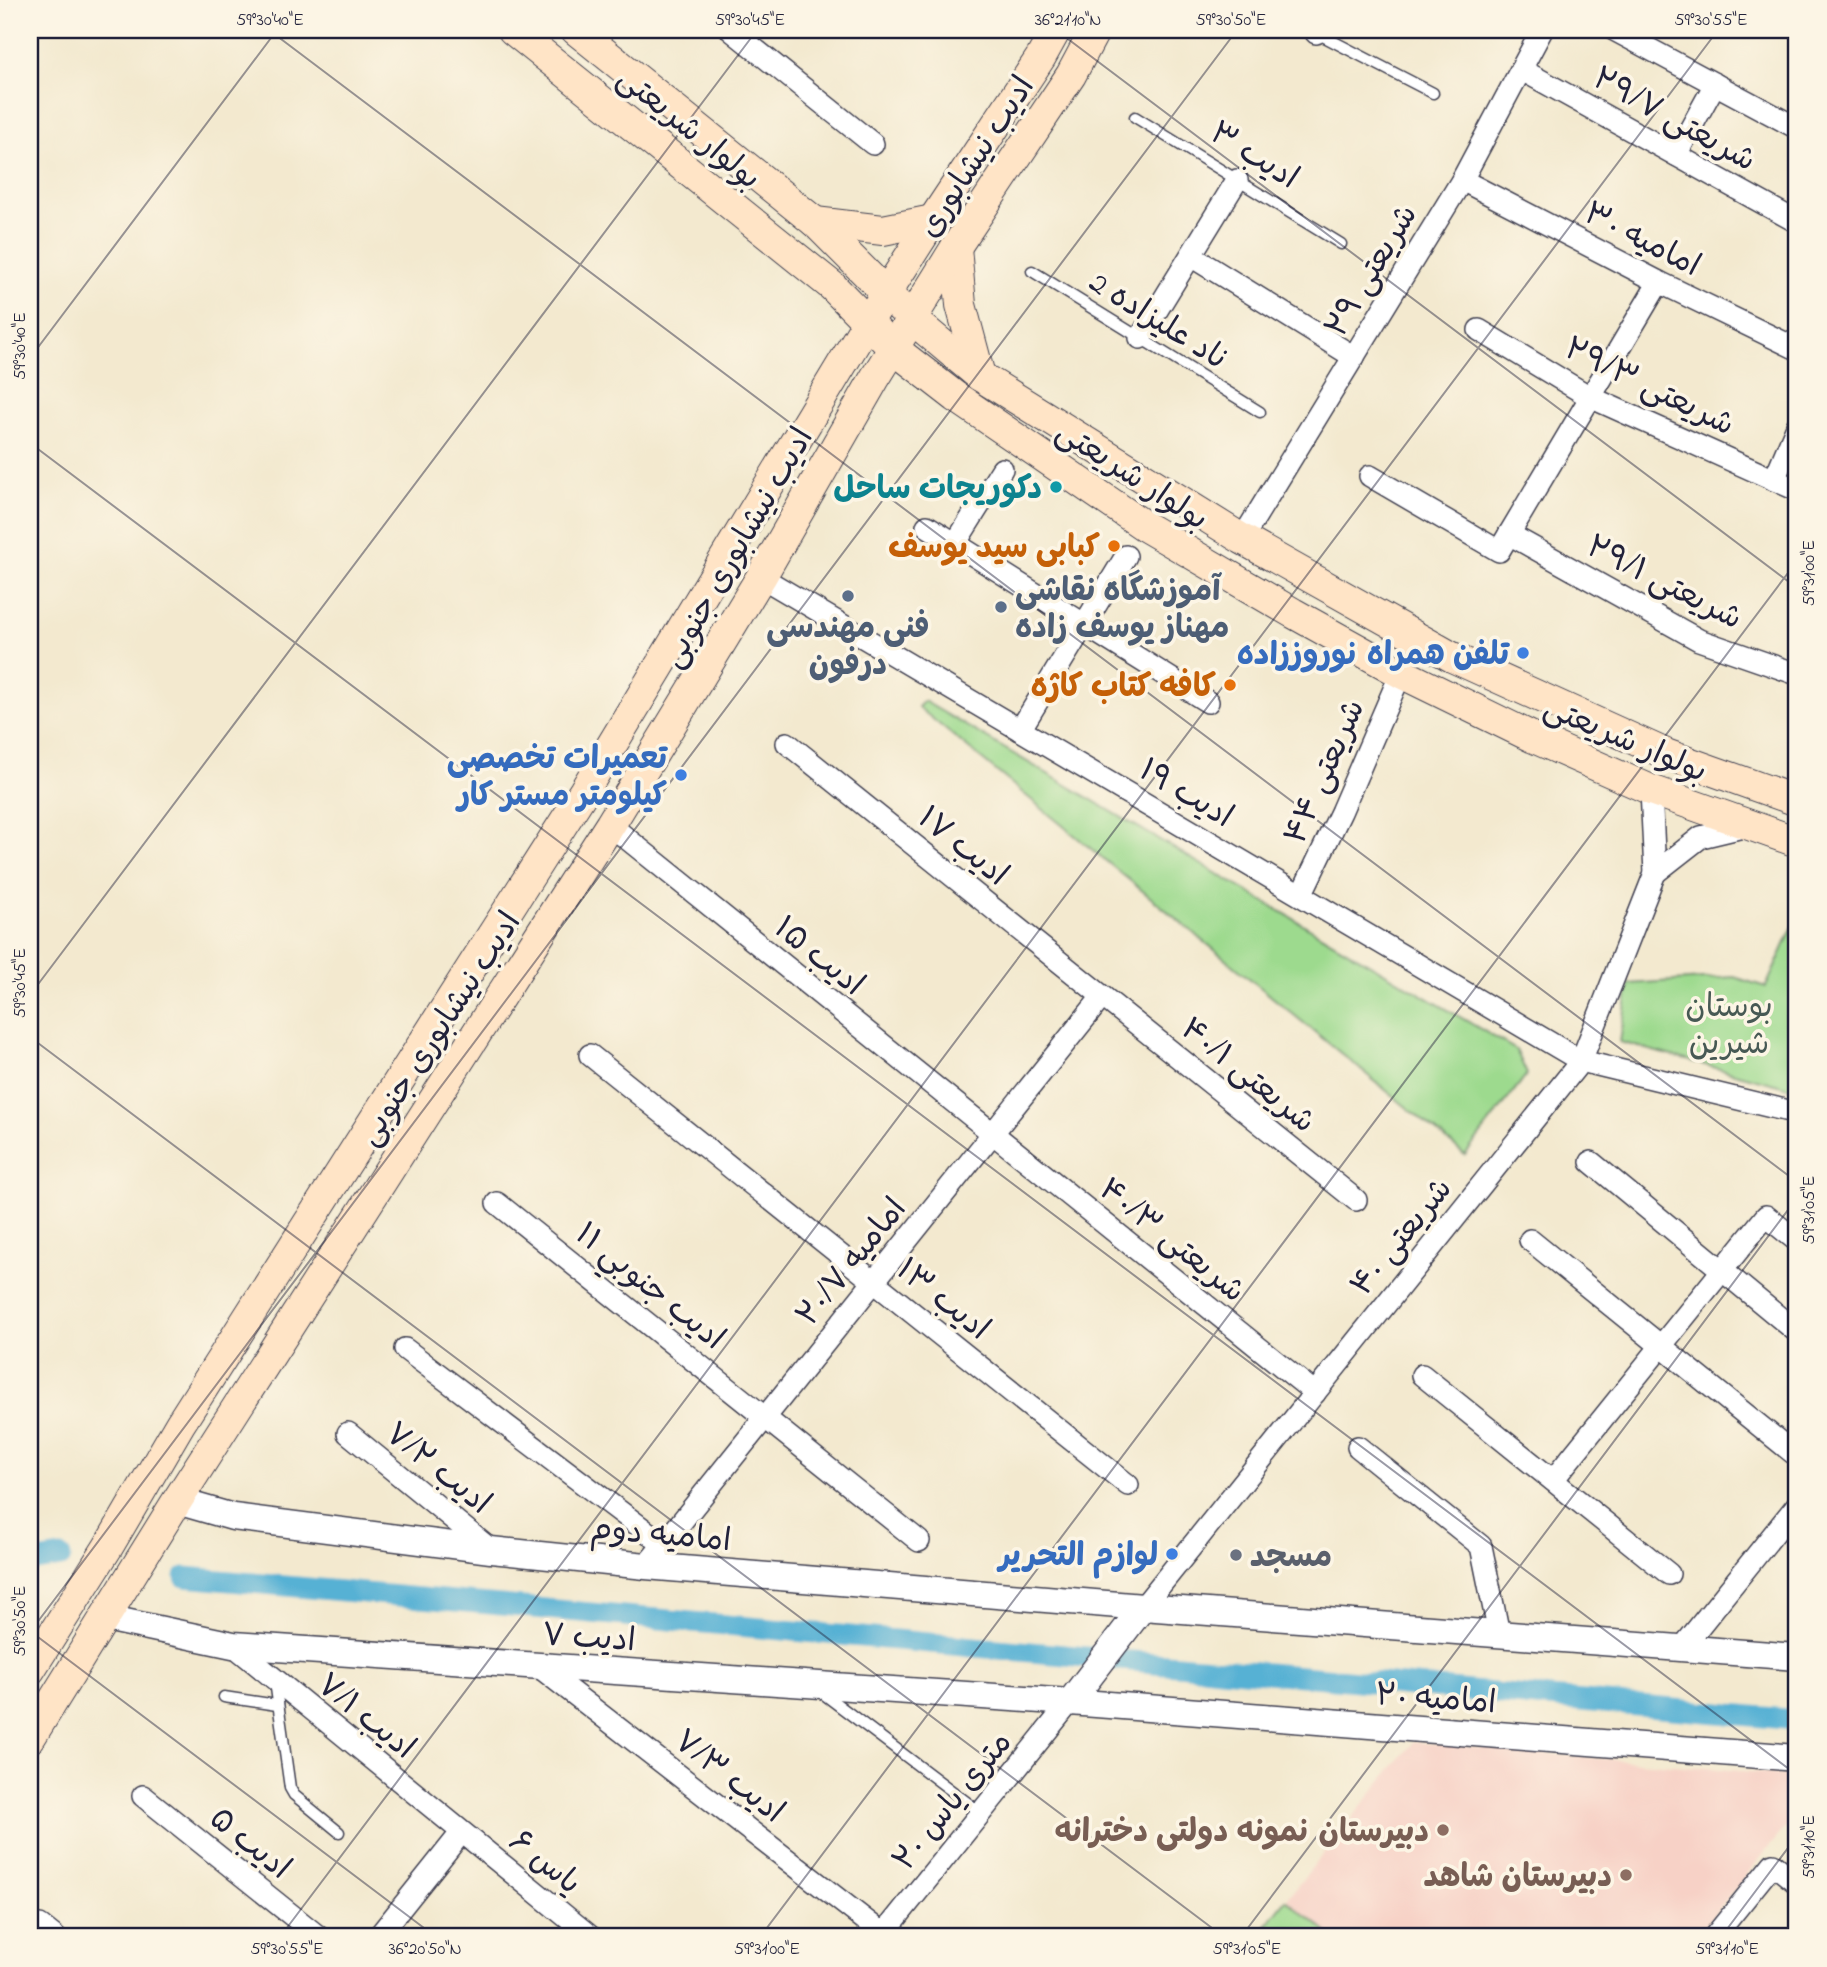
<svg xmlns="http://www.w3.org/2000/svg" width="1827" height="1967" font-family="'Indie Flower','Playpen Sans Arabic',sans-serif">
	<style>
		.built { fill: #f7d1c6 }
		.green { fill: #9dda8e; stroke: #607e64; stroke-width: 2 }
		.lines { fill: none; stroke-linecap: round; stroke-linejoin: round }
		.canal { stroke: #56b1d4; stroke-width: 21 }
		.service-casing { stroke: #414051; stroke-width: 13 }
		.minor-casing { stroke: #414051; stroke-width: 24 }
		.tertiary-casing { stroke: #414051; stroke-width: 29 }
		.secondary-casing { stroke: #414051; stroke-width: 32 }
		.service { stroke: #fff; stroke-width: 10 }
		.minor { stroke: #fff; stroke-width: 21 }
		.tertiary { stroke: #fff; stroke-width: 26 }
		.secondary { stroke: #ffe4c6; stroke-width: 30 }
		.ticks { fill: none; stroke: #22223b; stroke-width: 2; stroke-opacity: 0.45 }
		.culture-dot { fill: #0f9aa8; stroke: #fcf5e5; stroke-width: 2.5 }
		.food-dot { fill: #e8710a; stroke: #fcf5e5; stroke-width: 2.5 }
		.service-dot { fill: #5c6f8a; stroke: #fcf5e5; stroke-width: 2.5 }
		.shop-dot { fill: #3f7fe0; stroke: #fcf5e5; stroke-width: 2.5 }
		.worship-dot { fill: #6b7280; stroke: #fcf5e5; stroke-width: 2.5 }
		.education-dot { fill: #8d6e63; stroke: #fcf5e5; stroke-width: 2.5 }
		.labels { text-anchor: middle; stroke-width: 7; stroke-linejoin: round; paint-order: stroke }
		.street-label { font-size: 32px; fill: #22223b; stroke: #fcf5e5 }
		.culture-label { font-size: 32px; font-weight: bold; fill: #0d838f; stroke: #fcf5e5; text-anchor: end }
		.food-label { font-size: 32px; font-weight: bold; fill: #c56008; stroke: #fcf5e5; text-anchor: end }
		.service-label { font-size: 32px; font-weight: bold; fill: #4e5e75; stroke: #fcf5e5; text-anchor: start }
		.shop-label { font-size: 32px; font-weight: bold; fill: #366cbe; stroke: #fcf5e5; text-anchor: end }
		.park-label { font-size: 32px; fill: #475954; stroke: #fcf5e5 }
		.worship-label { font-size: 32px; font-weight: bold; fill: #5b616d; stroke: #fcf5e5; text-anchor: start }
		.education-label { font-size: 32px; font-weight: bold; fill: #785e54; stroke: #fcf5e5; text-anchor: end }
		.neatline { fill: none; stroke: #22223b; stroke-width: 2.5 }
		.ticks-label { font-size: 18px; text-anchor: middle; fill: #22223b }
	</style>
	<rect width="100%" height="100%" fill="#fcf5e5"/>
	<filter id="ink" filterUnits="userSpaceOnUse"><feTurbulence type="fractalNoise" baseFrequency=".0143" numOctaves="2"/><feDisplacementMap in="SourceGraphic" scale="14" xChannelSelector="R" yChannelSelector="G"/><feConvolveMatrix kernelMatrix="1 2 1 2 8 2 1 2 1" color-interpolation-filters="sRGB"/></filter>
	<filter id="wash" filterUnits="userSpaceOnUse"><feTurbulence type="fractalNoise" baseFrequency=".00686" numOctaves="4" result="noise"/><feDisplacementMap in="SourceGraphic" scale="28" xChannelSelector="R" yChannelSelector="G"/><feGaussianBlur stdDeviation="1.57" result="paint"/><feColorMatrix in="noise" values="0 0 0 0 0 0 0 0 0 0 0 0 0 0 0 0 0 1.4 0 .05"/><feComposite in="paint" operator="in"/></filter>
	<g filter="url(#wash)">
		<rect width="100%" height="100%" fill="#f3e9cf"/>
		<path class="built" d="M 1413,1742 L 1797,1776 L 1797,1813 L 1696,1937 L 1333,1937 L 1286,1900 Z"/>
		<g class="green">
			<path d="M 924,701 L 1516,1050 L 1527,1074 L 1465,1155 L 918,707 Z"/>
			<path d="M 1797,918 L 1797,1090 L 1620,1042 L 1629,984 L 1734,977 L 1766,987 Z"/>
			<path d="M 1286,1900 L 1333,1937 L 1257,1937 Z"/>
		</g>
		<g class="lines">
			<g class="canal">
				<path d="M 30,1562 L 61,1557"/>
				<path d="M 185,1577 L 1797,1720"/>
			</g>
		</g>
	</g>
	<g filter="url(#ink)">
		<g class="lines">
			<g class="service-casing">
				<g id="service">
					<path d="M 1313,31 L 1433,93"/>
					<path d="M 1135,117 L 1341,244"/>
					<path d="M 1032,271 L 1260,412"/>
					<path d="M 275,1681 L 290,1788 L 294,1795 L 339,1832"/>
					<path d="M 821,1692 L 981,1813"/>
					<path d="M 224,1697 L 277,1705"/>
				</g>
			</g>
			<g class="minor-casing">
				<g id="minor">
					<path d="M 731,30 L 873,144"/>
					<path d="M 1614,30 L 1797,128"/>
					<path d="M 1316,33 L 1318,30"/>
					<path d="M 1522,70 L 1797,222"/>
					<path d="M 1676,155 L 1715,84"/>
					<path d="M 1462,180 L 1659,282 L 1797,349"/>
					<path d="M 1191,256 L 1354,357"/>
					<path d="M 1479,330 L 1590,397 L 1797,490"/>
					<path d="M 1140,338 L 1237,180"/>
					<path d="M 1370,476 L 1499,551 L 1659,282"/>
					<path d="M 1774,480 L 1797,426"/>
					<path d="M 927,526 L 1208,702"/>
					<path d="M 1509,534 L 1699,640 L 1797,674"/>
					<path d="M 1242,539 L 1462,180 L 1542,30"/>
					<path d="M 955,544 L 1002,469"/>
					<path d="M 761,577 L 1581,1061 L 1797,1113"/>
					<path d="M 1020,730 L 1126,556"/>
					<path d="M 787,743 L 1356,1200"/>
					<path d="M 1651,790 L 1655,873 L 1701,837 L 1747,826"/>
					<path d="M 610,825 L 1315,1393"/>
					<path d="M 1301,895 L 1341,812 L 1401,673"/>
					<path d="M 590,1055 L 1128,1485"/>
					<path d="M 1591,1162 L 1797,1332"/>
					<path d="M 497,1203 L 919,1541"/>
					<path d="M 1530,1240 L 1797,1456"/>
					<path d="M 405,1349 L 663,1544"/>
					<path d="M 1422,1375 L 1669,1574"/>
					<path d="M 348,1433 L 491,1550"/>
					<path d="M 1358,1447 L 1481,1546 L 1499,1634"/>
					<path d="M 1553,1480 L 1766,1216 L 1797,1241"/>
					<path d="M 646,1566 L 1102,997"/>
					<path d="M 1143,1607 L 1581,1061 L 1655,873"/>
					<path d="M 233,1645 L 591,1937"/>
					<path d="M 1682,1648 L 1797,1505"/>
					<path d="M 538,1666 L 887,1937"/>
					<path d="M 143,1796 L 319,1937"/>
					<path d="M 40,1925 L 55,1937"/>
					<path d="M 378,1937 L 461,1833"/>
					<path d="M 881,1937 L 1070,1702"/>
					<path d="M 1714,1937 L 1773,1864 L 1797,1883"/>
				</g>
			</g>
			<g class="tertiary-casing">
				<g id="tertiary">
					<path d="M 177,1501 L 233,1517 L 491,1550 L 646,1566 L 1143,1607 L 1797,1657"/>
					<path d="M 106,1618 L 233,1645 L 1070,1702 L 1797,1758"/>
					<path d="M 1070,1702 L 1143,1607"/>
				</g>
			</g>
			<g class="secondary-casing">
				<g id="secondary">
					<path d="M 513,30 L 832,286 L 894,349 L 956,397 L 1146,527 L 1293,613 L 1401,673 L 1534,738 L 1651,790 L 1797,842"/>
					<path d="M 576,30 L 815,222 L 912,319 L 980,376 L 1242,539 L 1452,657 L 1666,754 L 1797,801"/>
					<path d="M 815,222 L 883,230 L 933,220"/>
					<path d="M 956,247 L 961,305 L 980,376"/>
					<path d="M 30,1670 L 108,1547 L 180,1424 L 584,791 L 867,323 L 933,220 L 1041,57 L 1056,30"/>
					<path d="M 30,1738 L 177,1501 L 610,825 L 761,577 L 875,378 L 956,247 L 1071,75 L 1095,30"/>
				</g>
			</g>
			<use href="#service" class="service"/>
			<use href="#minor" class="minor"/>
			<use href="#tertiary" class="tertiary"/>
			<use href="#secondary" class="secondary"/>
		</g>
	</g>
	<path class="ticks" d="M 269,30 L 1797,1182M 1056,30 L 1797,588M 30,358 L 277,30M 30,443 L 1797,1775M 30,995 L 757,30M 30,1037 L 1224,1937M 30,1631 L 436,1937M 30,1632 L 1237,30M 280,1937 L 1718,30M 760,1937 L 1797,561M 1241,1937 L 1797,1198M 1721,1937 L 1797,1836"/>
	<circle class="culture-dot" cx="1056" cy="487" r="7"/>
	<g class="food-dot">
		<circle cx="1114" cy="546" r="7"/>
		<circle cx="1230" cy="685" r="7"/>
	</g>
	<g class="service-dot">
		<circle cx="848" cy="596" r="7"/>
		<circle cx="1001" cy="607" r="7"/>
	</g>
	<g class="shop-dot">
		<circle cx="1523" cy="653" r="7"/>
		<circle cx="681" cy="775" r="7"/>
		<circle cx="1172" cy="1554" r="7"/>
	</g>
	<circle class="worship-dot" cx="1236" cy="1555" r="7"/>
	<g class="education-dot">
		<circle cx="1443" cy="1830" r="7"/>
		<circle cx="1626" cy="1875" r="7"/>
	</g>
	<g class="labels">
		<g class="street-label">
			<text transform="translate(1675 118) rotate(29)" y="11">شریعتی ۲۹/۷</text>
			<text transform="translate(690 127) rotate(39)" y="11">بولوار شریعتی</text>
			<text transform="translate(1255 154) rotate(32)" y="11">ادیب ۳</text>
			<text transform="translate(975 156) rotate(-57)" y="11">ادیب نیشابوری</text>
			<text transform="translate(1643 238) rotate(27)" y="11">امامیه ۳۰</text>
			<text transform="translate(1370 270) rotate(-59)" y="11">شریعتی ۲۹</text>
			<text transform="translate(1159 319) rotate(32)" y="11">ناد علیزاده 2</text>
			<text transform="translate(1650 385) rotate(26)" y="11">شریعتی ۲۹/۳</text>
			<text transform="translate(1133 474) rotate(33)" y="11">بولوار شریعتی</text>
			<text transform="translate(736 547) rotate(-60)" y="11">ادیب نیشابوری جنوبی</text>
			<text transform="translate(1665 581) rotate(27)" y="11">شریعتی ۲۹/۱</text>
			<text transform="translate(1626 738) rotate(23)" y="11">بولوار شریعتی</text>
			<text transform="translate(1323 771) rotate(-66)" y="11">شریعتی ۴۴</text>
			<text transform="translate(1187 792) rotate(31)" y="11">ادیب ۱۹</text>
			<text transform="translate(964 845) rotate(39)" y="11">ادیب ۱۷</text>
			<text transform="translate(820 955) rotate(39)" y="11">ادیب ۱۵</text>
			<text transform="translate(438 1028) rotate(-57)" y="11">ادیب نیشابوری جنوبی</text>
			<text transform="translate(1249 1074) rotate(39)" y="11">شریعتی ۴۰/۱</text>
			<text transform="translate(1400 1236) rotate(-51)" y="11">شریعتی ۴۰</text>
			<text transform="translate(1173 1239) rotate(39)" y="11">شریعتی ۴۰/۳</text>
			<text transform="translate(850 1261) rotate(-51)" y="11">امامیه ۲۰/۷</text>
			<text transform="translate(651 1285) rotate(39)" y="11">ادیب جنوبي ١١</text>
			<text transform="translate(944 1298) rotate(39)" y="11">ادیب ۱۳</text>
			<text transform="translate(439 1467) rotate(39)" y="11">ادیب ۷/۲</text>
			<text transform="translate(661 1533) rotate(5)" y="11">امامیه دوم</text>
			<text transform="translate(589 1636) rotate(4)" y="11">ادیب ۷</text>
			<text transform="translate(1436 1697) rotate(4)" y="11">امامیه ۲۰</text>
			<text transform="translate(367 1715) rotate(39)" y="11">ادیب ۷/۱</text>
			<text transform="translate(730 1775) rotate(38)" y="11">ادیب ۷/۳</text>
			<text transform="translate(951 1800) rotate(-51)" y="11">۲۰ متری یاس</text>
			<text transform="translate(251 1842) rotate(39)" y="11">ادیب ۵</text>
			<text transform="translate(546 1861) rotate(39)" y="11">یاس ۶</text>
		</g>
		<g class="culture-label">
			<text x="1042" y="498">دکوریجات ساحل</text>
		</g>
		<g class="food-label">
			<text x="1100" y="557">کبابی سید یوسف</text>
			<text x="1216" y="696">کافه کتاب کاژه</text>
		</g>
		<g class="service-label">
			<text x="1015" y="600">آموزشگاه نقاشی<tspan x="1015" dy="37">مهناز یوسف زاده</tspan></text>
			<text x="848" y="637" text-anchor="middle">فنی مهندسی<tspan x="848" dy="37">درفون</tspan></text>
		</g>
		<g class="shop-label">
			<text x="1509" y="664">تلفن همراه نوروززاده</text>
			<text x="667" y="768">تعمیرات تخصصی<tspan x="667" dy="37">کیلومتر مستر کار</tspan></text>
			<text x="1158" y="1565">لوازم التحریر</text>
		</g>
		<g class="park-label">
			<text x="1729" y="1016">بوستان<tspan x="1729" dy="37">شیرین</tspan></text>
		</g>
		<g class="worship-label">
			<text x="1250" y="1566">مسجد</text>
		</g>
		<g class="education-label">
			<text x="1429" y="1841">دبیرستان نمونه دولتی دخترانه</text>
			<text x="1612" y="1886">دبیرستان شاهد</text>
		</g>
	</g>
	<rect width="1827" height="1967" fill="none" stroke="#fcf5e5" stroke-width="77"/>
	<rect x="38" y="38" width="1750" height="1890" class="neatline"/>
	<g class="ticks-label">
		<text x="270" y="25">59°30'40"E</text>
		<text x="750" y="25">59°30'45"E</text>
		<text x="1068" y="25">36°21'10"N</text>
		<text x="1231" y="25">59°30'50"E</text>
		<text x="1711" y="25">59°30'55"E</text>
		<text transform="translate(19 346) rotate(-90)" y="6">59°30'40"E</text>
		<text transform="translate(1808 573) rotate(-90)" y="6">59°31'00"E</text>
		<text transform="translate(19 983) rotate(-90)" y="6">59°30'45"E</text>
		<text transform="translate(1808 1210) rotate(-90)" y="6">59°31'05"E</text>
		<text transform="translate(19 1621) rotate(-90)" y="6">59°30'50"E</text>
		<text transform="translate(1808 1847) rotate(-90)" y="6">59°31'10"E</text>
		<text x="287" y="1954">59°30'55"E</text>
		<text x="425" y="1954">36°20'50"N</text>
		<text x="767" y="1954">59°31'00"E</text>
		<text x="1247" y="1954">59°31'05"E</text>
		<text x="1727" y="1954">59°31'10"E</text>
	</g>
</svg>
